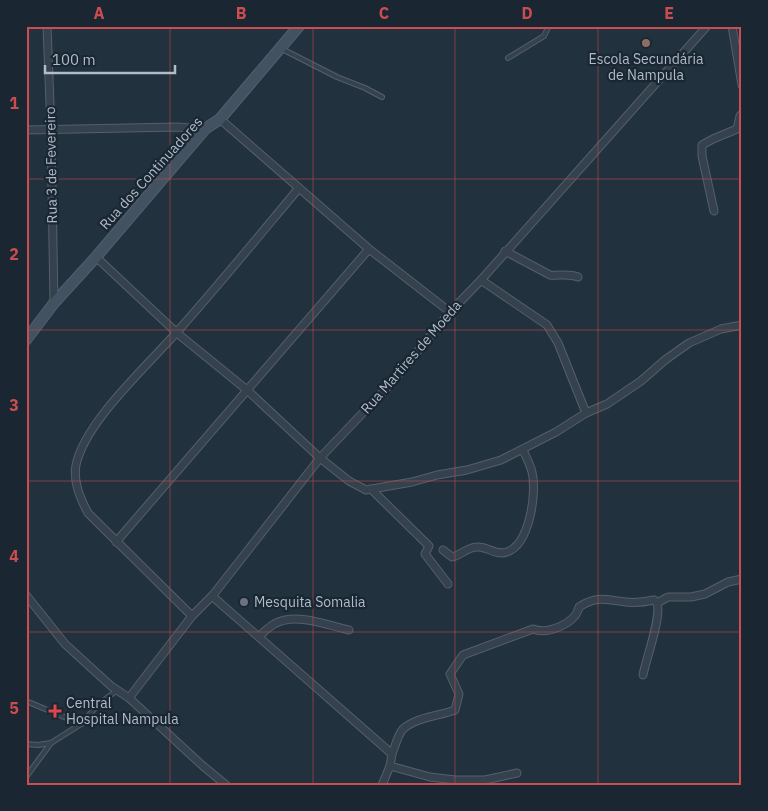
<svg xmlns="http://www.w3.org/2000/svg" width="768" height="811" font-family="'IBM Plex Sans',sans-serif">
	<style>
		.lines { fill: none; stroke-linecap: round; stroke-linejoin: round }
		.lane-casing { stroke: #53606b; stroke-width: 6 }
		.street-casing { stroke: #53606b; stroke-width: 9 }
		.secondary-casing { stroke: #53606b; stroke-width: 12 }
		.lane { stroke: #35424d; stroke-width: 4 }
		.street { stroke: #35424d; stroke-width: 7 }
		.secondary { stroke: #425260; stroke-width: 10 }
		.grid { fill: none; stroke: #cc4d50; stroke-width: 1; stroke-opacity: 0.55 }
		.education-dot { fill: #8d6e63; stroke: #1a2732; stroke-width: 2 }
		.worship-dot { fill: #6b7280; stroke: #1a2732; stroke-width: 2 }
		.health-dot { fill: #e0444e; stroke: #1a2732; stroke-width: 2 }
		.labels { text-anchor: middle; stroke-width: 4.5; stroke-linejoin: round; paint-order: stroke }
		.poi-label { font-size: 14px; fill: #b0bdc9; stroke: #1a2732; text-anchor: start }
		.street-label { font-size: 14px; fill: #b0bdc9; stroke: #1a2732 }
		.neatline { fill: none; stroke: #cc4d50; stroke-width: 2 }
		.grid-label { font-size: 16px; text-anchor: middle; font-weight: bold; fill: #cc4d50 }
	</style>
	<rect width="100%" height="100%" fill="#21313d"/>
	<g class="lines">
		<g class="lane-casing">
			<g id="lane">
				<path d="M 282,49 L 337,77 L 365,88 L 382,97"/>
				<path d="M 508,58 L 544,36 L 549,26"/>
				<path d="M 26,688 L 26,699"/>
				<path d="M 26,701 L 81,724"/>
				<path d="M 26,744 L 38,745 L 51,743"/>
				<path d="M 26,777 L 51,743 L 81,724 L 97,706 L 117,690"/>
			</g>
		</g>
		<g class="street-casing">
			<g id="street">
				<path d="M 47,26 L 51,130 L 54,303"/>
				<path d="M 732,26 L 742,85"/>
				<path d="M 220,119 L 369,249 L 450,312"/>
				<path d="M 26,130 L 177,127 L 205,129"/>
				<path d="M 714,211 L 702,156 L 702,145 L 713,139 L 737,129 L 740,116 L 742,114"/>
				<path d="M 505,251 L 550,275 C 560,276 568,273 578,277"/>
				<path d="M 96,257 L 177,333 L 247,390 L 320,458 L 349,481 L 366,490 L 412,482 L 437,475 L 467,470 L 501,460 L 556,432 L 586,413 L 607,404 L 641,381 L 665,360 L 689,343 L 721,329 L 742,325"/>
				<path d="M 481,280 L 547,325 L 558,343 L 586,413"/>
				<path d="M 371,489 L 429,546 L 425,554 L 448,584"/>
				<path d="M 116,542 L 369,249"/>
				<path d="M 443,550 L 452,557 C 461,555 468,547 477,547 C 487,546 496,556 507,552 C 530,544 537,492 532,472 C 530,464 526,457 523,450"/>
				<path d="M 26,595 L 65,644 L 111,686 L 129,698 L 203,766 L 226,785"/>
				<path d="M 212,596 L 392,754 L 390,766 L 382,785"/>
				<path d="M 192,616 L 88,513 C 80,498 73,482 76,465 C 85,422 146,367 176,333 C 218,286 258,237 299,188"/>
				<path d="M 259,636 C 264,632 269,627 274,624 C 297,612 326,625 349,630"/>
				<path d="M 643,675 C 646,659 662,616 657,603"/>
				<path d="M 129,698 L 192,616 L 213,595 L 320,458 L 394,380 L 450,312 L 481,280 L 707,26"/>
				<path d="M 392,754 C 395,747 398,734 403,729 C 417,717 439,716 455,710 L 459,694 L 450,674 L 463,655 L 533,629 C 548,635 576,623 579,607 C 597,595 606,600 626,602 C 635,603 645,602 654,600 L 657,603 L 668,597 L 691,597 L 705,594 L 728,582 L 742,579"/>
				<path d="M 390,766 L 430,777 L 455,780 L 485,780 L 517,773"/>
			</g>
		</g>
		<g class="secondary-casing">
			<path id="secondary" d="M 26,340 L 54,303 L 96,257 L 205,129 L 220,119 L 299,26"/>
		</g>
		<use href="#lane" class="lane"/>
		<use href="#street" class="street"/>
		<use href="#secondary" class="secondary"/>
	</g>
	<path class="grid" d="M 170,26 L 170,785M 313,26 L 313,785M 455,26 L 455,785M 598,26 L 598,785M 26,179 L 742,179M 26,330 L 742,330M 26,481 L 742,481M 26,632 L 742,632"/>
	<circle class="education-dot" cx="646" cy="43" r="5"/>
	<circle class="worship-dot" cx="244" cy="602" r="5"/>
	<path class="health-dot" d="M52.5 703.5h5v5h5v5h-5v5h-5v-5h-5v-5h5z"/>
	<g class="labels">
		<g class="poi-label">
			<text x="646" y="64" text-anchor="middle">Escola Secundária<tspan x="646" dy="16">de Nampula</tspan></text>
			<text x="254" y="607">Mesquita Somalia</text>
			<text x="66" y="708">Central<tspan x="66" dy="16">Hospital Nampula</tspan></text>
		</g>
		<g class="street-label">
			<text transform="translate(51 165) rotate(-91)" y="5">Rua 3 de Fevereiro</text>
			<text transform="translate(151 173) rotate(-48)" y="5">Rua dos Continuadores</text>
			<text transform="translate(411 357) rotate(-49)" y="5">Rua Martires de Moeda</text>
		</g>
	</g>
	<rect width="768" height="811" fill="none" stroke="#1a2732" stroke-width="55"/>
	<path d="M45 65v8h130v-8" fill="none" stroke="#b0bdc9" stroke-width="2.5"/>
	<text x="52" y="65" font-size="15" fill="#b0bdc9" stroke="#1a2732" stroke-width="4" paint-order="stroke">100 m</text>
	<rect x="28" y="28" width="712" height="756" class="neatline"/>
	<g class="grid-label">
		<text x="99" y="19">A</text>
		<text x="241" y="19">B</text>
		<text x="384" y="19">C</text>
		<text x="527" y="19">D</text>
		<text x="669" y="19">E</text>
		<text x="14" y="109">1</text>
		<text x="14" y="260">2</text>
		<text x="14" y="411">3</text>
		<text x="14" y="562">4</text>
		<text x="14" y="714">5</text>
	</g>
</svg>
